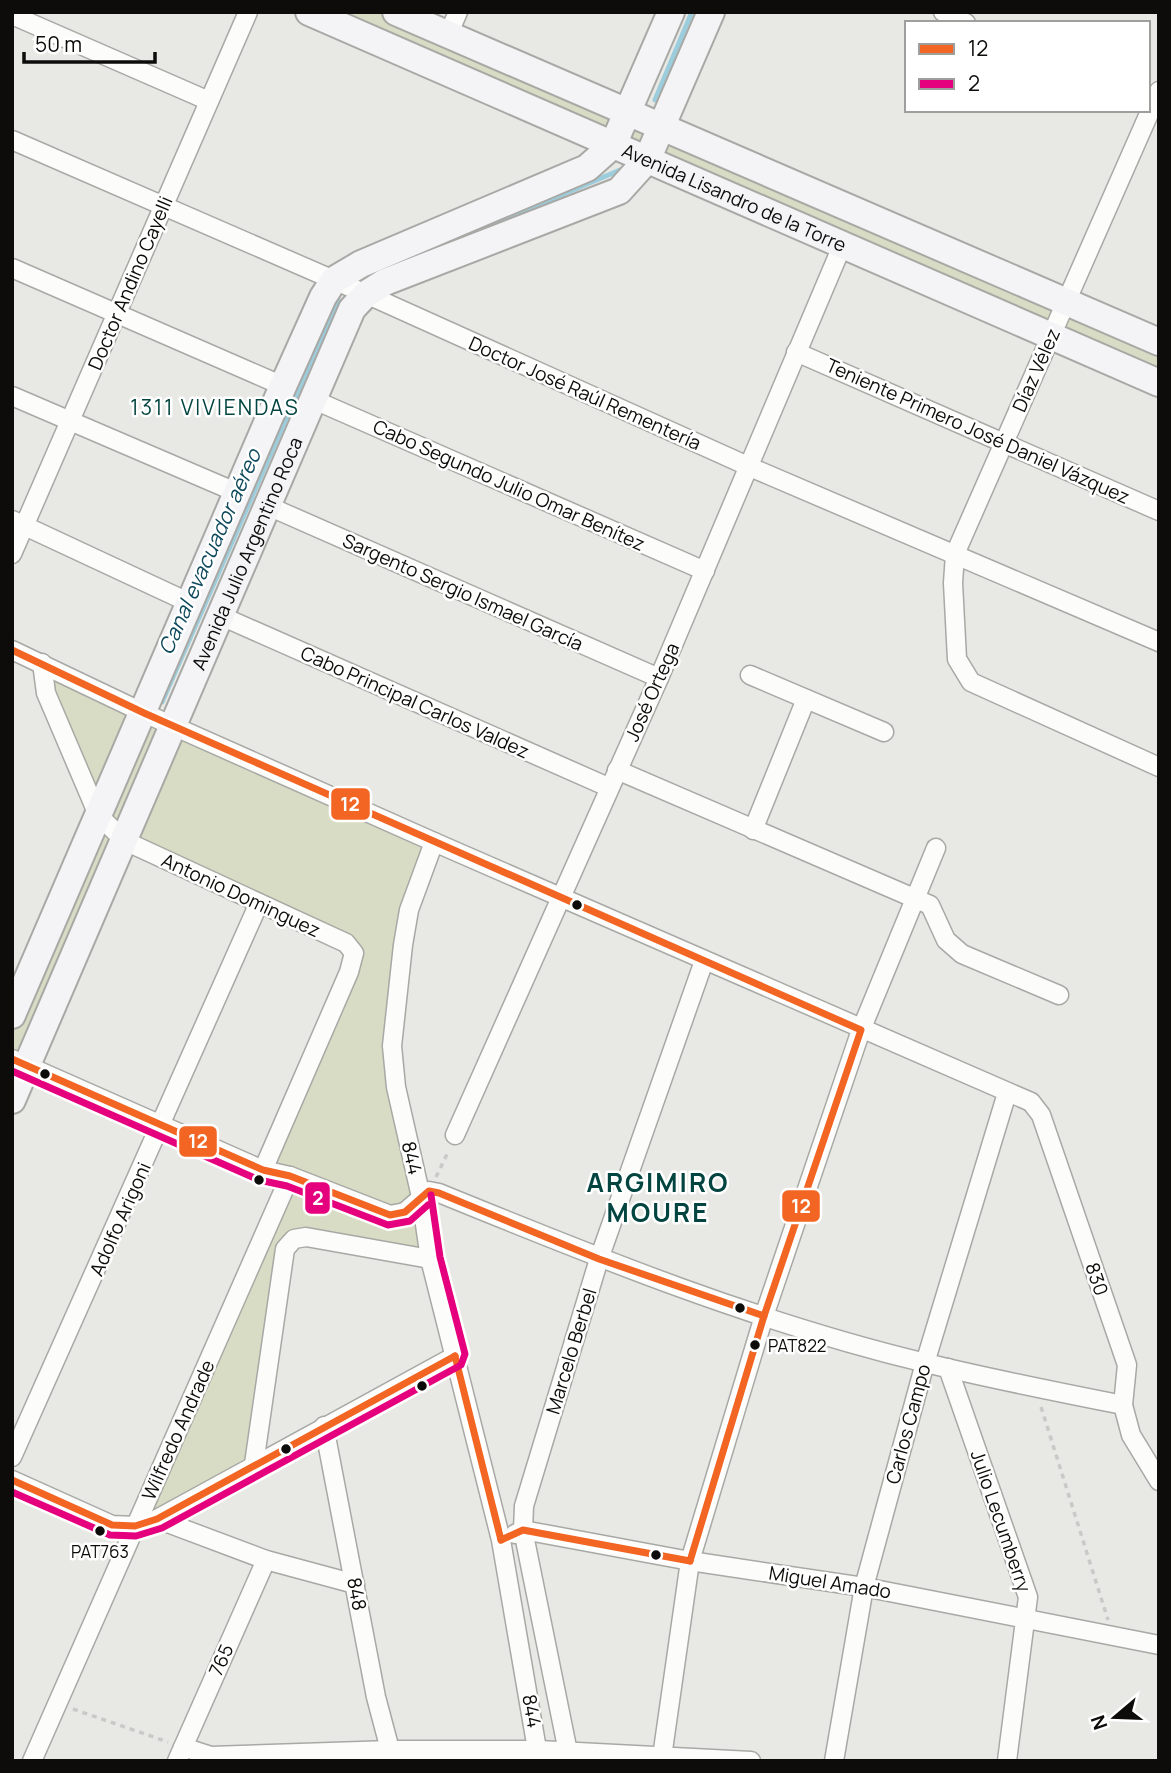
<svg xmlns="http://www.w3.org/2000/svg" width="1171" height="1773" font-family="Manrope,sans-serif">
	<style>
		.green { fill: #d9dcc4 }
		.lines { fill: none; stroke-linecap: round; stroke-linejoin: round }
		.stream { stroke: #9ccddd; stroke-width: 5 }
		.street-casing { stroke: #a8a8a5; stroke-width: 21 }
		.secondary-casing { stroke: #a8a8a5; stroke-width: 30 }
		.path { stroke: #c9c9c8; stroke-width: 3.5; stroke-dasharray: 5 5; stroke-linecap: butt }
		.street { stroke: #fcfcfb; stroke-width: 18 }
		.secondary { stroke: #f4f4f7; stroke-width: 26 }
		.bus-1-casing { stroke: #fff; stroke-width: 12 }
		.bus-2-casing { stroke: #fff; stroke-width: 12 }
		.bus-1 { stroke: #f26522; stroke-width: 7 }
		.bus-2 { stroke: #e5007d; stroke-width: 7 }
		.bus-dot { fill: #0d0c0a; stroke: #fff; stroke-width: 2.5 }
		.labels { text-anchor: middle; stroke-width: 5; stroke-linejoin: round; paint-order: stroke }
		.bus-label { font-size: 17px; fill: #0d0c0a; stroke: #fff; text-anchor: start }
		.street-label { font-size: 19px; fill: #0d0c0a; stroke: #fff }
		.neighbourhood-label { font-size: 21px; letter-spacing: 2px; fill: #02443f; stroke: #fff }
		.water-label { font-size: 21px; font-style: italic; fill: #0f4a5c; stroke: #fff }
		.district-label { font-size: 26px; font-weight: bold; letter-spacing: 2px; fill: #02443f; stroke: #fff }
		.line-badge { stroke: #fff; stroke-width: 2.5 }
		.badge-label { font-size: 19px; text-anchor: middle; font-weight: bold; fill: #fff }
	</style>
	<rect width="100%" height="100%" fill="#e8e8e4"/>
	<g class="green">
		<path d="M 309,12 L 396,12 L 1159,342 L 1159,383 Z"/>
		<path d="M 42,663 L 434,842 L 409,910 L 392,1046 L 430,1259 L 294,1239 L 254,1464 L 135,1526 L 290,1176 L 263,1170 L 354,953 L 125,842 L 12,1100 L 12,1015 L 98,815 Z"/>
	</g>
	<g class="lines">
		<g class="stream">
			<path d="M 655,100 L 692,12"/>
			<path d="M 411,258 L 625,168"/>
			<path d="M 360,279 L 380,271"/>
			<path d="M 162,702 L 338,300"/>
		</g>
		<g class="street-casing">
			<g id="street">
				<path d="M 943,12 L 966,23"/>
				<path d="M 12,15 L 209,101"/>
				<path d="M 448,35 L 458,12"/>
				<path d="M 1159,91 L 955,554 L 953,583 L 957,659 L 971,682 L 1159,767"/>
				<path d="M 12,140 L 366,294 L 750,467 L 1159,642"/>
				<path d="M 12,268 L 283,386"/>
				<path d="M 796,352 L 1159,511"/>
				<path d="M 12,396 L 238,493"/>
				<path d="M 312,399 L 705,571"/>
				<path d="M 268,506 L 659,678"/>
				<path d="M 12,520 L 190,603"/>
				<path d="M 12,554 L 248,12"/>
				<path d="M 221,616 L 608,787"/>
				<path d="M 12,650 L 144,713 L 434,842 L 1031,1102 L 1041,1115 L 1127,1365 L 1123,1405 L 1131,1435 L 1159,1481"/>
				<path d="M 42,663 L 46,693 L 98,815 L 125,841 L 346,943 L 354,953 L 349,972 L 263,1170"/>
				<path d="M 750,675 L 884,732"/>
				<path d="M 617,770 L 930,905 L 946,940 L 962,954 L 1059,995"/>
				<path d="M 753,830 L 806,699"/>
				<path d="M 434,842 L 409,910 L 403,945 L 392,1046 L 396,1087 L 421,1197 L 430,1259 L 501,1540 L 539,1761"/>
				<path d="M 12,1059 L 263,1170 L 290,1176 L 390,1215 L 405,1212 L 429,1191 L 439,1193 C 598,1258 759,1323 926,1363 C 991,1379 1057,1392 1123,1405"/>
				<path d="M 455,1135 L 659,678 L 842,246"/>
				<path d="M 948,1368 L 1028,1597 L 1007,1761"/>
				<path d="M 324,1426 L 376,1697 L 393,1761"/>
				<path d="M 12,1457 L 259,903"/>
				<path d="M 254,1464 L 285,1249 L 294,1239 L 306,1237 L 430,1259"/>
				<path d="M 12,1480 L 112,1525 L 135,1526 L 157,1519 L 455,1356"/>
				<path d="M 157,1519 L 266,1560 L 355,1584"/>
				<path d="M 515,1534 L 523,1530 L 690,1561 L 864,1587 L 1159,1645"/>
				<path d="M 183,1747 L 211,1756 L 391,1750 L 539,1750 L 751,1761"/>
				<path d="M 568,1752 L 523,1530 L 524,1506 L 599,1259 L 704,961"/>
				<path d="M 662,1757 L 690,1561 L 764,1316 L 861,1030 L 936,848"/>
				<path d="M 32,1761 L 290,1176"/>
				<path d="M 177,1761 L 266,1560"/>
				<path d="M 834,1761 L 864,1587 L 925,1363 L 1007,1093"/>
			</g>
		</g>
		<g class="secondary-casing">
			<g id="secondary">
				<path id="s1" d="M 309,12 L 1159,383"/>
				<path d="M 396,12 L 1159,342"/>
				<path d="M 12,1015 L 283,386 L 323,297 L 334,280 L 361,264 L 587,168 L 613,145 L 671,12"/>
				<path id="s2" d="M 12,1100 L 352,309 L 366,294 L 385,282 L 619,191 L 647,160 L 711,12"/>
			</g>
		</g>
		<g class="path">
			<path d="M 436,1177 L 449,1150"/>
			<path d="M 1041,1407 L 1108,1620"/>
			<path d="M 73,1709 L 168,1742"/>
		</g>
		<use href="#street" class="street"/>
		<use href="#secondary" class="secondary"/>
		<g class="bus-1-casing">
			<g id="bus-1">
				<path d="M 12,650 L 144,713 L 861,1030 L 764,1316 L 690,1561"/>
				<path d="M 12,1059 L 263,1170 L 290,1176 L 390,1215 L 405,1212 L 429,1191 L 439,1193 L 599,1259 L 764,1316"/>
				<path d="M 455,1356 L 501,1540"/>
				<path d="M 12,1480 L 112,1525 L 135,1526 L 157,1519 L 455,1356"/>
				<path d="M 501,1540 L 523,1530 L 690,1561"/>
			</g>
		</g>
		<g class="bus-2-casing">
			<g id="bus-2">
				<path d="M 12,1071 L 259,1180 L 287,1186 L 388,1225 L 410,1221 L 428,1205"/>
				<path d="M 12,1492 L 110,1535 L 136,1536 L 162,1528 L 461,1365 L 465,1354 L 440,1257 L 431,1195"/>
			</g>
		</g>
		<use href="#bus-1" class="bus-1"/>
		<use href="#bus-2" class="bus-2"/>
	</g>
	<g class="bus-dot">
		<circle cx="577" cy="905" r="6"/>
		<circle cx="45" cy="1074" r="6"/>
		<circle cx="259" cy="1180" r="6"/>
		<circle cx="740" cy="1308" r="6"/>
		<circle cx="755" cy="1345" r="6"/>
		<circle cx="422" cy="1386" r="6"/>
		<circle cx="286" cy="1449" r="6"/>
		<circle cx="100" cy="1531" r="6"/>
		<circle cx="656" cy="1555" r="6"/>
	</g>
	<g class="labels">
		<g class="bus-label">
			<text x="768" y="1352">PAT822</text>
			<text x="100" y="1558" text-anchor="middle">PAT763</text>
		</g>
		<g class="street-label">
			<text dy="7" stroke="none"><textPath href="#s1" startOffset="464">Avenida Lisandro de la Torre</textPath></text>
			<text transform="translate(130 283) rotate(-67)" y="7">Doctor Andino Cayelli</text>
			<text transform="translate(1036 370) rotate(-66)" y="7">Díaz Vélez</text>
			<text transform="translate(585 393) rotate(24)" y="7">Doctor José Raúl Rementería</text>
			<text transform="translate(978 431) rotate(24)" y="7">Teniente Primero José Daniel Vázquez</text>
			<text transform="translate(509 485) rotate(24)" y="7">Cabo Segundo Julio Omar Benítez</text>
			<text dy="7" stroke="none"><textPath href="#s2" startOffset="595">Avenida Julio Argentino Roca</textPath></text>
			<text transform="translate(463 592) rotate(24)" y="7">Sargento Sergio Ismael García</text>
			<text transform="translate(652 692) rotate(-66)" y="7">José Ortega</text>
			<text transform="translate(415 702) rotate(24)" y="7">Cabo Principal Carlos Valdez</text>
			<text transform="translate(241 895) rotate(25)" y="7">Antonio Dominguez</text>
			<text transform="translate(412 1158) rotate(77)" y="7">844</text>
			<text transform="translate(120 1219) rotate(-66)" y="7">Adolfo Arigoni</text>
			<text transform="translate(1097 1279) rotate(71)" y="7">830</text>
			<text transform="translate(571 1351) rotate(-73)" y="7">Marcelo Berbel</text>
			<text transform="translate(908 1424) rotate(-75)" y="7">Carlos Campo</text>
			<text transform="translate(178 1430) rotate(-66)" y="7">Wilfredo Andrade</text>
			<text transform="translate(1001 1521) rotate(71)" y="7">Julio Lecumberry</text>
			<text transform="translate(830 1582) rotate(9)" y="7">Miguel Amado</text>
			<text transform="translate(357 1594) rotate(79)" y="7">848</text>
			<text transform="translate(221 1660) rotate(-66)" y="7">765</text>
			<text transform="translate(532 1711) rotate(80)" y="7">844</text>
		</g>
		<g class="neighbourhood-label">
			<text x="215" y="415">1311 VIVIENDAS</text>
		</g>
		<g class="water-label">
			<text transform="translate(210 552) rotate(-66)" y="7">Canal evacuador aéreo</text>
		</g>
		<g class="district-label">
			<text x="658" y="1192">ARGIMIRO<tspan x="658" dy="30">MOURE</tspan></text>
		</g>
	</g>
	<g class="line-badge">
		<rect x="330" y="787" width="41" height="34" rx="7" fill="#f26522"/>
		<rect x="178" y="1125" width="40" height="33" rx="7" fill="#f26522"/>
		<rect x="304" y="1181" width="27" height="34" rx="7" fill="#e5007d"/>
		<rect x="781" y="1189" width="40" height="34" rx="7" fill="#f26522"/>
	</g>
	<g class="badge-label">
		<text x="350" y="811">12</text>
		<text x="198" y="1148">12</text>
		<text x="318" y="1205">2</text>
		<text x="801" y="1213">12</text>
	</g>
	<rect width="1171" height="1773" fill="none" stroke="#0d0c0a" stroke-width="28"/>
	<rect x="905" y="21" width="245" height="91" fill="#ffffff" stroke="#9e9e9d" stroke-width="2"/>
	<rect x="919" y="44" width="35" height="10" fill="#f26522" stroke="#9e9e9d" stroke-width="2"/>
	<text x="968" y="56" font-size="21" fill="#0d0c0a">12</text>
	<rect x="919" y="79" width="35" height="10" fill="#e5007d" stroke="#9e9e9d" stroke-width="2"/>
	<text x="968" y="91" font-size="21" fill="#0d0c0a">2</text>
	<g transform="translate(1115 1717) rotate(251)" stroke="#ffffff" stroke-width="5" paint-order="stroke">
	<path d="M0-5L12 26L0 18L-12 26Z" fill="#0d0c0a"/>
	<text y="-10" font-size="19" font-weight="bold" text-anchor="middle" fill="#0d0c0a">N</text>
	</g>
	<path d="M24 52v10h131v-10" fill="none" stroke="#0d0c0a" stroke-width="3.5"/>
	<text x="35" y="52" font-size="21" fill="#0d0c0a" stroke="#ffffff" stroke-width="5" paint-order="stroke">50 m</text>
</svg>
